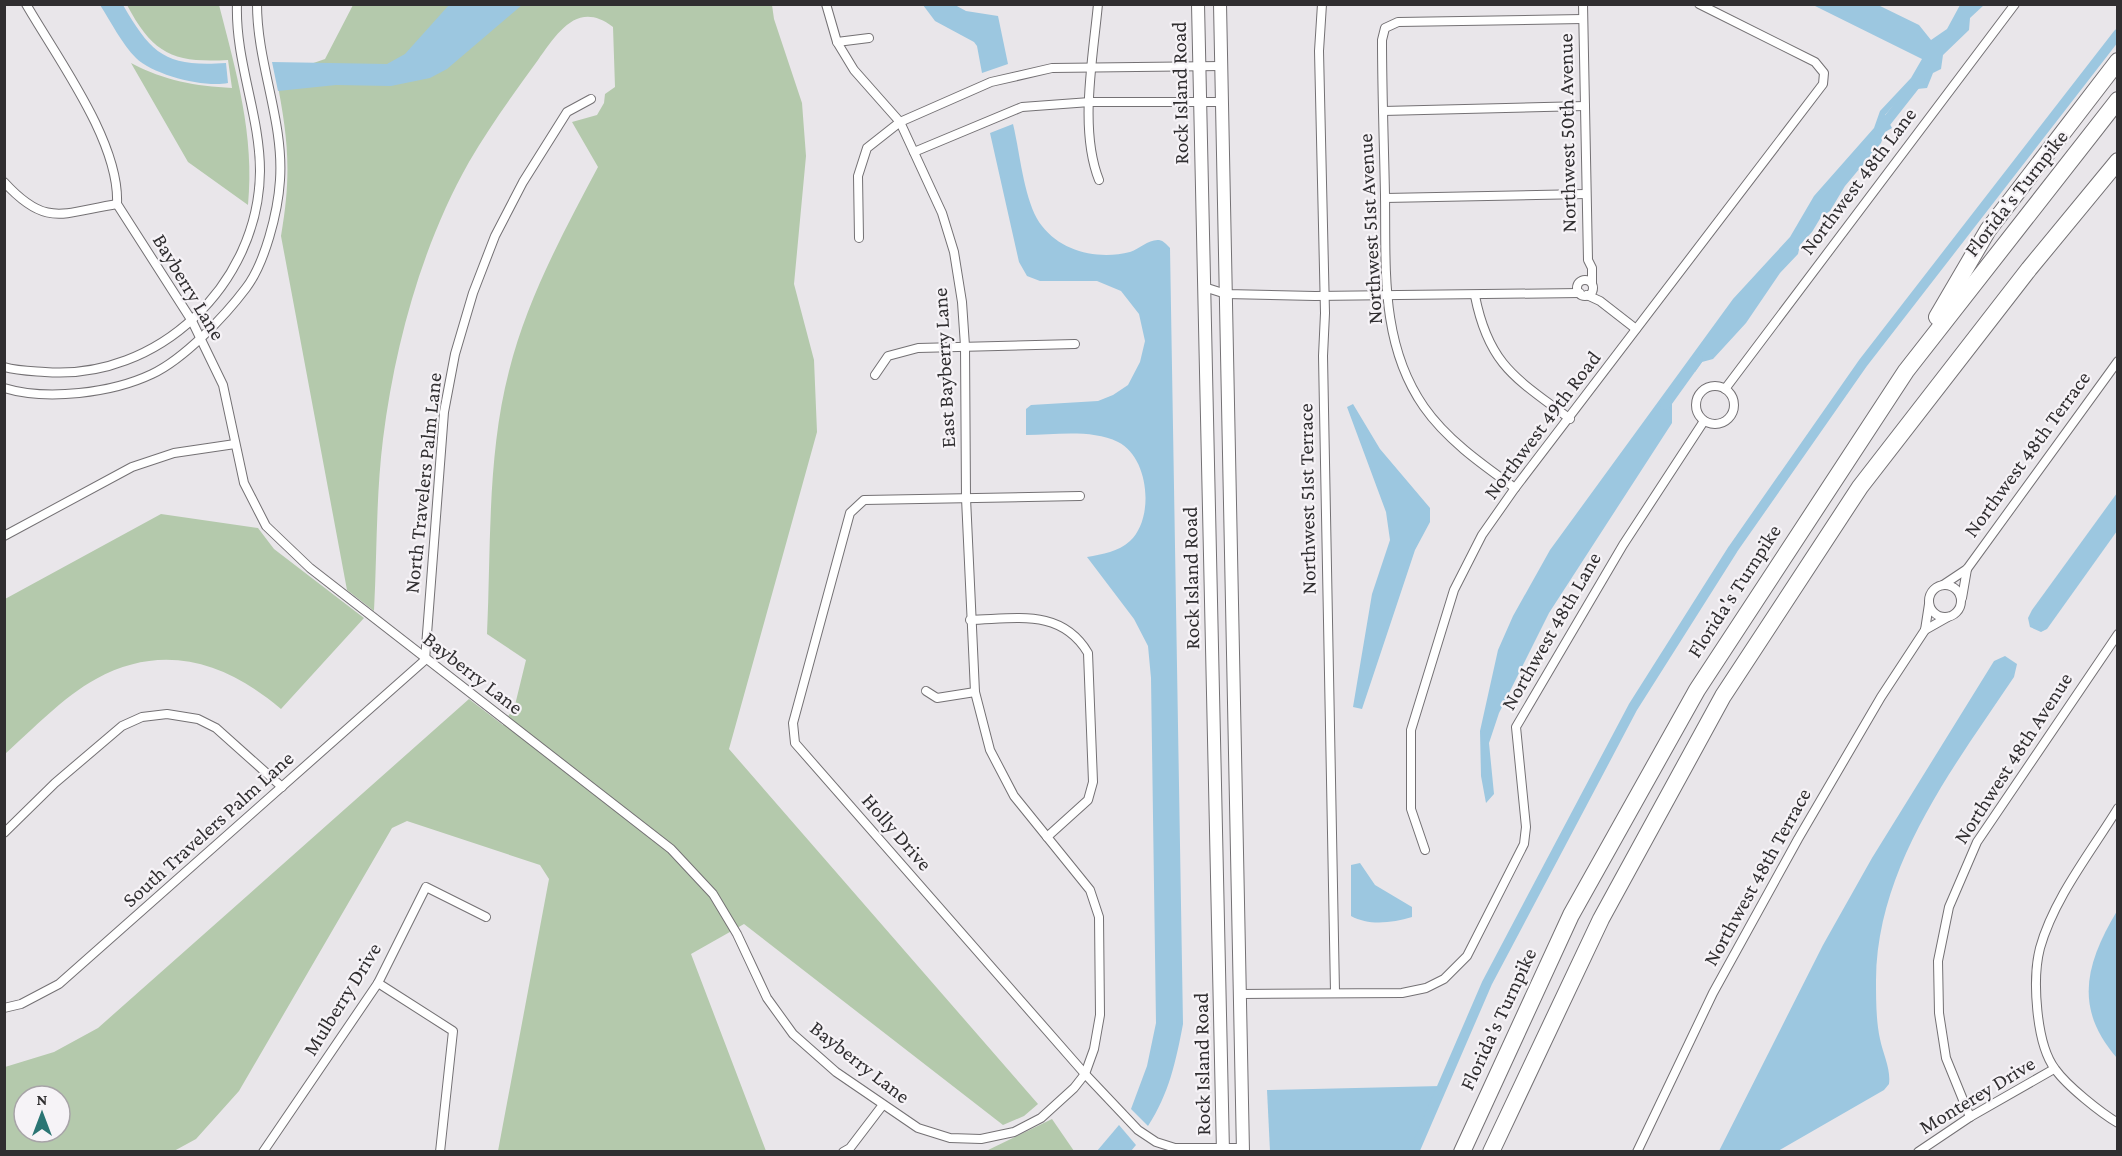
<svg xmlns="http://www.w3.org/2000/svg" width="2122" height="1156" font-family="'Crimson Pro',serif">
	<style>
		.green { fill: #b4c9ac; fill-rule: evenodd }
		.water { fill: #9cc7e0 }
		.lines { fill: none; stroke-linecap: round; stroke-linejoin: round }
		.canal { stroke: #9cc7e0; stroke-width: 10 }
		.minor-casing { stroke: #747174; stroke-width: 10 }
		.secondary-casing { stroke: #747174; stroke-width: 14 }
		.motorway-casing { stroke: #747174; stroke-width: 18 }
		.minor { stroke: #fff; stroke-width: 8 }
		.secondary { stroke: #fff; stroke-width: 12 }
		.motorway { stroke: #fff; stroke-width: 16 }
		.labels { text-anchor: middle; stroke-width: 4.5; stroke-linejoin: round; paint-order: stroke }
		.street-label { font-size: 21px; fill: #302e30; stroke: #f6f3f7 }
	</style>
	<rect width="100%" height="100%" fill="#e9e6ea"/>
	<g class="green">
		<path d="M 127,5 L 219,5 C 236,71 255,136 248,205 L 188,162 L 131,63 C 165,81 195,86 232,88 L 228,60 C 173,63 153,54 127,5 Z"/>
		<path d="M 353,5 L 772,5 L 774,19 L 802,103 L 806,156 L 794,284 L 814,360 L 817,432 L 729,749 L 1038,1104 L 1024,1116 L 1003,1125 L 744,924 L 691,954 L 766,1151 L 498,1151 L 549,879 L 540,865 L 407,821 L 392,828 L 239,1091 L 196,1139 L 174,1151 L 5,1152 L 5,1067 L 54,1052 L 98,1028 L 469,699 L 503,725 L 515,705 L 526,660 L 487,634 C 491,548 487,456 509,371 C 527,299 563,233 598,167 L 572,122 L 597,115 L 604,103 L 605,94 L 615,87 L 613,27 C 578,0 558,32 538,60 C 514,93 490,126 469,162 C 422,245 395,344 383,439 C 376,495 377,554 374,611 L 347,590 L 281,236 C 292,173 288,137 276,76 L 325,59 ZM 24,1096 L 60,1096 L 60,1132 L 24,1132 Z"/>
		<path d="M 161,514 L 258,528 L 274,549 L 364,618 L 281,709 C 226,662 163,642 96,679 C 63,697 33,729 5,754 L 5,599 Z"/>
		<path d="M 1052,1119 L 1074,1151 L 986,1151 Z"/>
	</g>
	<g class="water">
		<path d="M 100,5 L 123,5 C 152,55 166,67 226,63 L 228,83 C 205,88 153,75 136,58 C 122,44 111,22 100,5 Z"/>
		<path d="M 449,5 L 522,5 L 447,69 L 430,78 L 391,86 L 336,85 L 278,91 L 272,62 L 387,64 L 405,54 Z"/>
		<path d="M 923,5 L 955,5 L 966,11 L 998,16 L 1008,64 L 982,73 L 977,46 L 974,42 L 935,21 Z"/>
		<path d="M 1813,5 L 1878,5 L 1919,25 L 1931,40 L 1947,29 L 1960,5 L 1984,5 L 1970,18 L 1969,30 L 1943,55 L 1941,69 L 1933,73 L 1927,88 L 1907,90 L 1885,115 L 1892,128 L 1885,132 L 1881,143 L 1845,186 L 1830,211 L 1821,217 L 1812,232 L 1800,245 L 1798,254 L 1780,273 L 1746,323 L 1713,359 L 1702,362 L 1695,372 L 1689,367 L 1671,391 L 1676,396 L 1672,403 L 1672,423 L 1549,613 L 1499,713 L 1489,743 L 1494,794 L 1486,803 L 1481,776 L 1480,731 L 1498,650 L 1513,616 L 1550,550 L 1733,299 L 1790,237 L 1814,196 L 1874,128 L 1880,111 L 1911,78 L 1922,59 Z"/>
		<path d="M 1013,124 C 1020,152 1024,204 1042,226 C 1062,252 1099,260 1130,252 C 1139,249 1149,239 1159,240 C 1164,241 1166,244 1170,248 L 1183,1024 C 1176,1061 1169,1094 1148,1126 L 1131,1109 L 1147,1066 L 1156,1023 L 1151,678 L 1148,646 L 1134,619 L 1087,557 C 1103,554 1118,552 1130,541 C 1155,518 1149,457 1118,442 C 1091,429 1055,435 1026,435 L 1026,409 L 1031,405 L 1098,401 L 1113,395 L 1128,385 L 1140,362 L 1145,341 L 1139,314 L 1121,291 L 1097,281 L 1040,281 L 1027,276 L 1019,262 L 990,133 Z"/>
		<path d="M 1353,404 L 1380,449 L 1430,508 L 1430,522 L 1415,550 L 1362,709 L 1353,707 L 1372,594 L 1390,540 L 1386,512 L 1347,407 Z"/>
		<path d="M 2117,493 L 2117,531 L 2047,629 L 2041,632 L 2030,627 L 2028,618 L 2032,610 Z"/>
		<path d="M 2005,656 L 2017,664 L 2014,677 C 1953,768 1877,866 1876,980 C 1876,999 1876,1021 1880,1039 C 1883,1054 1891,1069 1889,1084 L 1884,1090 L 1778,1151 L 1719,1151 L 1823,945 L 1872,858 L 1994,661 Z"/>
		<path d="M 1360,863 L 1375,885 L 1412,907 L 1412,917 C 1392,923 1369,926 1351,916 L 1351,865 Z"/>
		<path d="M 2117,911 L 2118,911 L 2117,1058 C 2073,1008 2086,963 2117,911 Z"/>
		<path d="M 1441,1086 L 1414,1151 L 1270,1151 L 1267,1090 Z"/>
		<path d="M 1119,1125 L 1136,1145 L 1131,1151 L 1097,1151 Z"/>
	</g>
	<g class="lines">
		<g class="canal">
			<path d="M 1879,131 L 1920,79"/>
			<path d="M 1665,405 L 1698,359"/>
			<path d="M 1414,1152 L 1487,983 L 1633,707 L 1733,549 L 1863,363 L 2118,34"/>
		</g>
		<g class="minor-casing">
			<g id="minor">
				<path d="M 26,4 C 57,58 120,142 117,204 L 192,321 L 223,385 L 244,483 L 266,526 L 310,568 L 671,849 L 713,894 L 737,934 L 767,998 L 793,1034 L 836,1072 L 918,1128 L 950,1138 L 981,1139 L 1014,1132 L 1041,1118 L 1074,1088 L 1085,1074 L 1094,1049 L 1100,1015 L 1099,917 L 1090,890 L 1014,796 L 990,750 L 975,692 L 966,498 L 965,346 L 962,302 L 954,252 L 942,213 L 900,122 L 854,70 L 837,42 L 826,4"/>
				<path d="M 1098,4 C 1093,58 1079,130 1099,180"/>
				<path d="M 1322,4 L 1319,51 L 1325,313 L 1323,356 L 1335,992"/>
				<path d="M 1583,4 L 1588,260 L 1592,268 L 1592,283"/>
				<path d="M 837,42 L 869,38"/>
				<path d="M 1383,111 L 1585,106"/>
				<path d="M 914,152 L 1022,107 L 1090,102 L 1222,102"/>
				<path d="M 4,182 C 46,228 62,213 117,204"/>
				<path d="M 1385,198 L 1586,194"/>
				<path d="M 859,238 L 858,176 L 867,148 L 900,122 L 991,82 L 1052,68 L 1221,66"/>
				<circle cx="1585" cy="288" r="8"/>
				<path d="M 1204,287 L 1226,294 L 1315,296 L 1580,293"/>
				<path d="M 1587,295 L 1600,301 L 1636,329"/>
				<path d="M 1475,296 C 1489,366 1517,379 1570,419"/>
				<path d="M 4,367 C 18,371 31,371 45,372 C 158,381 259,284 260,171 C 260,115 235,61 237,4"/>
				<path d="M 875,375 L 888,356 L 918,348 L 1075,344"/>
				<circle cx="1715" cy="405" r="19"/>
				<path d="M 4,388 C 47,401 112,393 152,374 C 184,359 225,316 246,288 C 265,263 278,212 280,180 C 284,121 257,64 257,4"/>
				<path d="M 1725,389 L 2015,4"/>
				<path d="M 1515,488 C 1483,465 1447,440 1424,407 C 1380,344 1386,268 1385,195 C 1384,143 1382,92 1382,40 L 1385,28 L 1398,22 L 1583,19"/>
				<path d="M 1080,496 L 864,500 L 850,513 L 793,723 L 795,743 L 1085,1074 L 1138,1130 L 1156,1142 L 1175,1148 L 1243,1148"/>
				<path d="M 4,536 L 132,467 L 174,453 L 235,444"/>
				<circle cx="1945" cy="601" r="16"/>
				<path d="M 1943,585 L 1967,569 L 2118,361"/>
				<path d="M 1962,598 L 1967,569"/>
				<path d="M 970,620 C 1016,619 1061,608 1088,653 L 1093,782 L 1088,800 L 1047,837"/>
				<path d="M 1925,630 L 1948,617"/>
				<path d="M 926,691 L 937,698 L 975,692"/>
				<path d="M 2118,808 C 2091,852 2054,898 2040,948 C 2032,979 2036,1044 2055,1069 C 2067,1086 2101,1113 2118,1123"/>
				<path d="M 4,833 L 55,783 L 122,726 L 142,717 L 167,714 L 198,719 L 216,728 L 282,787"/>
				<path d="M 1425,850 L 1411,809 L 1411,730 L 1454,590 L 1482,535 L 1515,488 L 1823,84 L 1824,73 L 1815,62 L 1699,4"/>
				<path d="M 378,983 L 453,1031 L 440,1152"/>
				<path d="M 1240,994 L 1402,993 L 1426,988 L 1444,979 L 1467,956 L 1524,844 L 1526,827 L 1516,727 L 1623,545 L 1704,421"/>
				<path d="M 4,1008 L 21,1004 L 59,984 L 425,660 L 444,412 L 455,354 L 473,293 L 495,236 L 523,182 L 567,112 L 591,99"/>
				<path d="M 1970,1117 L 1946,1058 L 1939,1013 L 1938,961 L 1949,907 L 1977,842 L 2118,634"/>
				<path d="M 263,1152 L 378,983 L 426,887 L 486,917"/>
				<path d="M 843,1152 L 850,1148 L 882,1106"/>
				<path d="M 1637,1152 L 1713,993 L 1798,839 L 1881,697 L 1925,630 L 1929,604"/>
				<path d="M 1918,1152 L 1970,1117 L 2054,1069"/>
			</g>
		</g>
		<g class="secondary-casing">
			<g id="secondary">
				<path d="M 1198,4 L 1223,1152"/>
				<path d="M 1220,4 L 1243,1152"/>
			</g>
		</g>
		<g class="motorway-casing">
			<g id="motorway">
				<path d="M 1937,317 L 1988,230 L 2118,61"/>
				<path d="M 1462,1152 L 1571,915 L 1697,690 L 1906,371 L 2118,100"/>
				<path d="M 1491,1152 L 1601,919 L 1723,696 L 1860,487 L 2029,269 L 2118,161"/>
			</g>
		</g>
		<use href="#minor" class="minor"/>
		<use href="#secondary" class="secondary"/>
		<use href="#motorway" class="motorway"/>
	</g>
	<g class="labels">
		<g class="street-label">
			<text transform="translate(1180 93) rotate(-91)" y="7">Rock Island Road</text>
			<text transform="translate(1567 133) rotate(-91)" y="7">Northwest 50th Avenue</text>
			<text transform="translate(1858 181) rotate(-53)" y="7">Northwest 48th Lane</text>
			<text transform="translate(2016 193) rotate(-52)" y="7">Florida's Turnpike</text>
			<text transform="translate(1370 229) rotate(-93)" y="7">Northwest 51st Avenue</text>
			<text transform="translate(189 287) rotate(59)" y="7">Bayberry Lane</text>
			<text transform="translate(944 368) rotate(-93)" y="7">East Bayberry Lane</text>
			<text transform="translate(1542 425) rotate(-53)" y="7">Northwest 49th Road</text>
			<text transform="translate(2027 454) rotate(-54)" y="7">Northwest 48th Terrace</text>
			<text transform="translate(423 483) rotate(-84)" y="7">North Travelers Palm Lane</text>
			<text transform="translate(1307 499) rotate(-91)" y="7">Northwest 51st Terrace</text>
			<text transform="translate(1191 578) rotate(-91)" y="7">Rock Island Road</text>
			<text transform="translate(1734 591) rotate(-57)" y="7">Florida's Turnpike</text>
			<text transform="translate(1551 631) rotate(-60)" y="7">Northwest 48th Lane</text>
			<text transform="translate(473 673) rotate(38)" y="7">Bayberry Lane</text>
			<text transform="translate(2013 758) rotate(-57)" y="7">Northwest 48th Avenue</text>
			<text transform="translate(208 829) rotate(-42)" y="7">South Travelers Palm Lane</text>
			<text transform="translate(897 832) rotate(49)" y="7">Holly Drive</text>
			<text transform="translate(1757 877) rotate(-61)" y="7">Northwest 48th Terrace</text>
			<text transform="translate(342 999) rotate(-58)" y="7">Mulberry Drive</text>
			<text transform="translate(1498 1019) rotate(-65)" y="7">Florida's Turnpike</text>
			<text transform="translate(860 1062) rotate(38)" y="7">Bayberry Lane</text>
			<text transform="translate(1202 1064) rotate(-91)" y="7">Rock Island Road</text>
			<text transform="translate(1977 1095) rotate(-31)" y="7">Monterey Drive</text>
		</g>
	</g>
	<rect width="2122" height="1156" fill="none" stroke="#302e30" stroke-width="12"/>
	<g transform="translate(42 1114)"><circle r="28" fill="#f6f3f7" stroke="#a7a4a7" stroke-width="1.5"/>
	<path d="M0-4.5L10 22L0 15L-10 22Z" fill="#2b7574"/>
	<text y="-9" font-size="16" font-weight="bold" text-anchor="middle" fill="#302e30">N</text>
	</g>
</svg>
